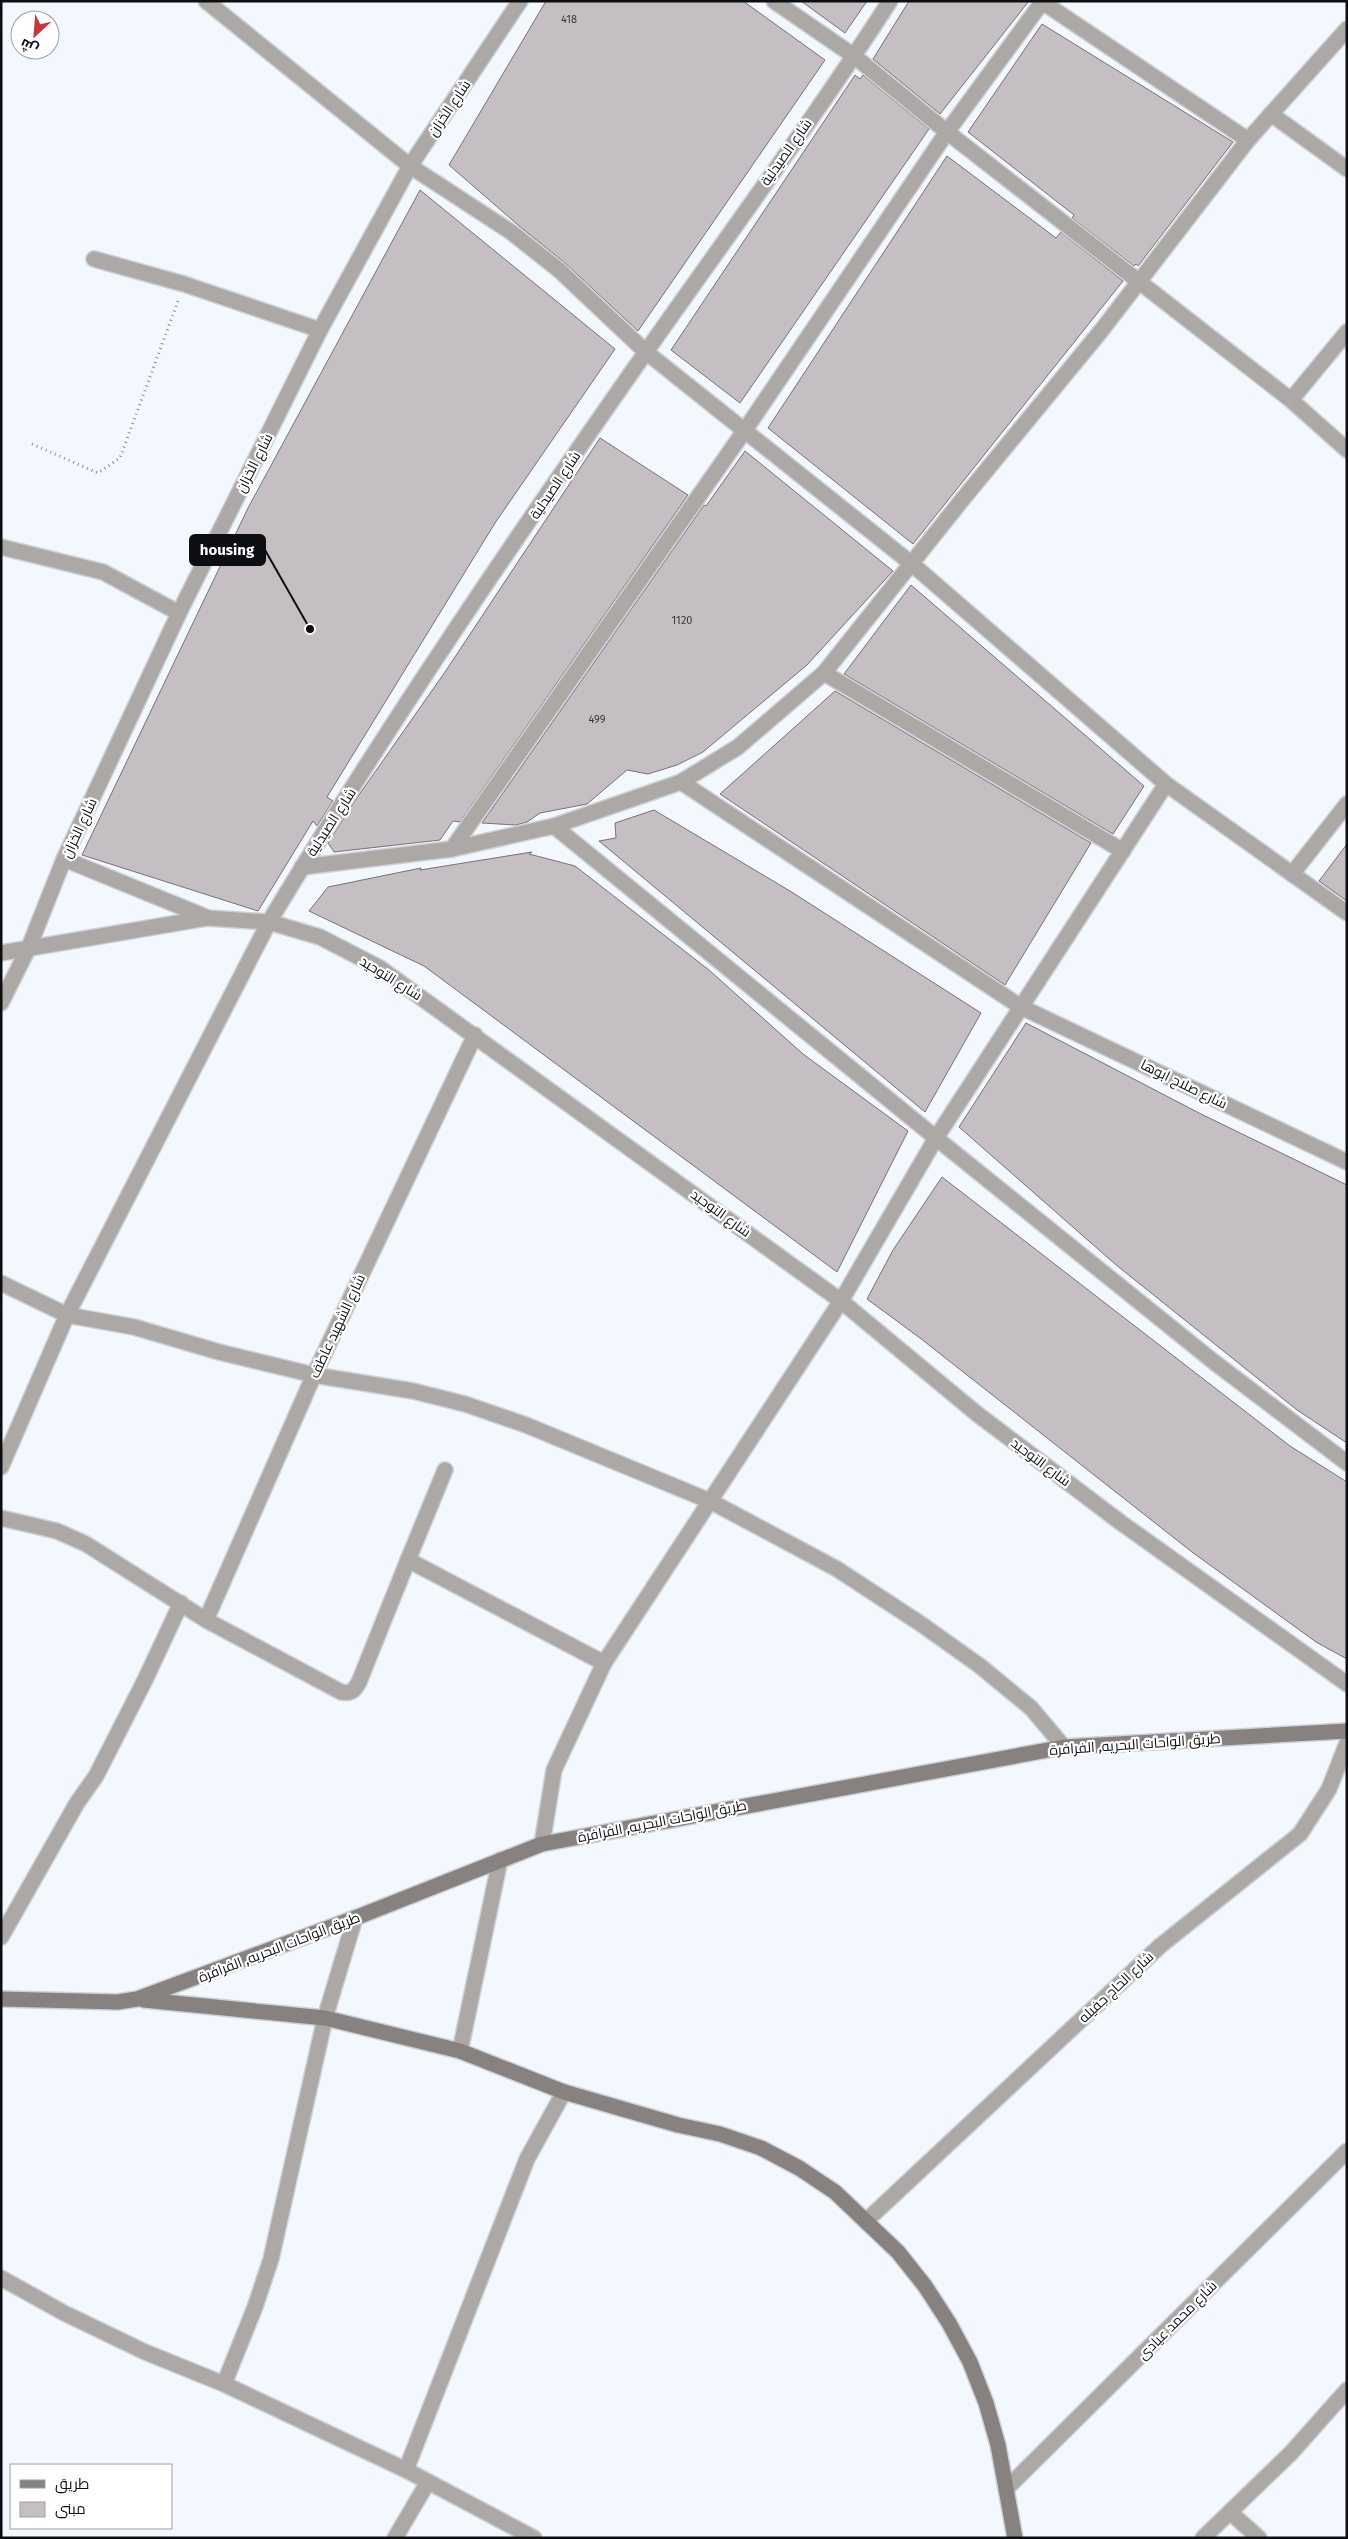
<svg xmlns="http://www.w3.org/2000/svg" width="1348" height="2539" font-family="'Fira Sans',Cairo,sans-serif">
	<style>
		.building { fill: #c5bec2; stroke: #787276 }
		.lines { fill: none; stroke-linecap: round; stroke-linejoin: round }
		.street-casing { stroke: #ced2d8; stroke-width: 18 }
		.secondary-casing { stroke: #ced2d8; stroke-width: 18 }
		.path { stroke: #8a8d92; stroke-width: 3; stroke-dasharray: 1 4; stroke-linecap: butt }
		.street { stroke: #aca8a6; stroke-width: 15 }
		.secondary { stroke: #878280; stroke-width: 15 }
		.labels { text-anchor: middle; stroke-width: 4.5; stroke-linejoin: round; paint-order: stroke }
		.number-label { font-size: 11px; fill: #3b3a3d }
		.street-label { font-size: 14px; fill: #0d0e11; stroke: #fff }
		.leader { fill: none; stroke: #0d0e11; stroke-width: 2 }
		.callout-dot { fill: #0d0e11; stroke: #fff; stroke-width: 2 }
		.callout { fill: #0d0e11; stroke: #0d0e11; stroke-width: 2 }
		.callout-label { font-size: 15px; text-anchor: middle; font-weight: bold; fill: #fff }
	</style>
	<rect width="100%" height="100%" fill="#f3f7fe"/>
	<g class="building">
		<path d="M 546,1 L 743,1 L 825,60 L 638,331 L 565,263 L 518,225 L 449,165 Z"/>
		<path d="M 801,1 L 867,1 L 845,33 Z"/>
		<path d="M 909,1 L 1029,1 L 940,114 L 873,59 Z"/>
		<path d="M 1042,24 L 1233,142 L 1138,266 L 1136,264 L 1134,266 L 1072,218 L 1074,215 L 968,132 Z"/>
		<path d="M 855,75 L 860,79 L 863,75 L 929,129 L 740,403 L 671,350 Z"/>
		<path d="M 947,156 L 1056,238 L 1061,232 L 1123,281 L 913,544 L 768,428 Z"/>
		<path d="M 420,190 L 615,349 L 495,523 L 327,797 L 333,801 L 317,826 L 313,821 L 258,911 L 82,855 L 248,508 Z"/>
		<path d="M 600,438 L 688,495 L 460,822 L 453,821 L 440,840 L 334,852 L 328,843 L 354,802 L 445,672 Z"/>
		<path d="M 745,451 L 893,571 L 807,665 L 703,752 L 677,765 L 648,774 L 627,770 L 587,804 L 540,813 L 527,822 L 516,825 L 482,823 L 704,505 L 706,506 Z"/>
		<path d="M 911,585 L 1144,786 L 1113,834 L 844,674 Z"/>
		<path d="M 835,691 L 1091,843 L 1005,985 L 720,794 Z"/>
		<path d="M 654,810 L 790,891 L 981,1013 L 925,1112 L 599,841 L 616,838 L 615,823 Z"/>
		<path d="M 1347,844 L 1347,901 L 1319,881 Z"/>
		<path d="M 532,852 L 529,854 L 575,866 L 709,970 L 803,1054 L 908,1131 L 837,1272 L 424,966 L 309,911 L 328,887 L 421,868 L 420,870 Z"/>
		<path d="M 1026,1023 L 1201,1114 L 1347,1185 L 1347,1443 L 1297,1410 L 1115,1264 L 959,1127 Z"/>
		<path d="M 942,1177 L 1290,1446 L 1347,1482 L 1347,1659 L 1316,1642 L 1192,1552 L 920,1338 L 867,1299 L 893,1250 Z"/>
	</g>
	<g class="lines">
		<g class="street-casing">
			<g id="street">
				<path d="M 206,1 L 410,166 L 511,232 L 559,270 L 646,352 L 912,564 L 1166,784 L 1347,913"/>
				<path d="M 774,1 L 854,56 L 947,132 L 1291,400 L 1347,450"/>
				<path d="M 1041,1 L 1248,140"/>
				<path d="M 1271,114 L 1347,169"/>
				<path d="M 94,259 L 184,284 L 320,330"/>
				<path d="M 1291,400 L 1347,332"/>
				<path d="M 1,547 L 103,572 L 179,613"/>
				<path d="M 824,673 L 1123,851"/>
				<path d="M 681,782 L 1021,1007 L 1347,1162"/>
				<path d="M 554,826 L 936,1138 L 1214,1362 L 1347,1463"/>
				<path d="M 452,849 L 745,430 L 947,132 L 1043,1"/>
				<path d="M 64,859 L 206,917"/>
				<path d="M 302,867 L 452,849 L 554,826 L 681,782 L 738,747 L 824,673 L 962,500 L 1101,331 L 1248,140 L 1347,29"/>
				<path d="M 1292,874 L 1347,804"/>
				<path d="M 1,953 L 207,918 L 269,922 L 320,937 L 380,968 L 841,1301 L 976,1413 L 1120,1522 L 1347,1684"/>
				<path d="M 1,1003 L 29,947 L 64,859 L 179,613 L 320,330 L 410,166 L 520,1"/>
				<path d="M 1,1283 L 67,1315 L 134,1327 L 219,1352 L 314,1375 L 413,1391 L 465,1404 L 526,1425 L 710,1501 L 837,1569 L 921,1624 L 980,1666 L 1031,1708 L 1064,1747"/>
				<path d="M 1,1467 L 67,1315 L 269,922 C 387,726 517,536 648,349 C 729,234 813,120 890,1"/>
				<path d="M 1,1518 L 57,1531 L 86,1544 L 206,1620 L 341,1692 C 351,1694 354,1691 359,1682 L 408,1560 L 604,1663"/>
				<path d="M 408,1560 L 445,1470"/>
				<path d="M 206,1620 L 314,1375 L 475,1035"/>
				<path d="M 542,1844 L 554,1770 L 604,1663 L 841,1301 L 936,1138 L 1166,784"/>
				<path d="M 1,1937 L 77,1803 L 96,1776 L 145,1680 L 181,1603"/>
				<path d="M 460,2051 L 500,1860"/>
				<path d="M 866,2221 L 1160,1946 L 1300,1834 L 1329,1789 L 1347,1743"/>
				<path d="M 1,2278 L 64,2313 L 145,2352 L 224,2384 L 406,2470 L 534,2538"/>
				<path d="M 224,2384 L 255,2307 L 271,2259 L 325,2018 L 355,1918"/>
				<path d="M 406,2470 L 527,2159 L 564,2092"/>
				<path d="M 1007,2488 L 1347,2151"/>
				<path d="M 1231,2513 L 1259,2538"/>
				<path d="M 395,2538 L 428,2482"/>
				<path d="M 1203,2538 L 1291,2453 L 1347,2390"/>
			</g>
		</g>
		<g class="secondary-casing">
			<g id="secondary">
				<path d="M 1,1999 L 118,2002 L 137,1999 L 355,1918 L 542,1844 L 1064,1747 L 1347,1731"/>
				<path d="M 144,2000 L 325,2018 L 460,2051 L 564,2092 L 678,2125 L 720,2134 L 761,2148 L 799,2168 L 835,2192 L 898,2252 L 925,2286 L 949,2323 L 970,2362 L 986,2403 L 998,2445 L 1015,2538"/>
			</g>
		</g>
		<path class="path" d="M 32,444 L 98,473 L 120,458 L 178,301"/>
		<use href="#street" class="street"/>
		<use href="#secondary" class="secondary"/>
	</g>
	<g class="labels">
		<g class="number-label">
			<text x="569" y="23">418</text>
			<text x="682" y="624">1120</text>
			<text x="597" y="723">499</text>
		</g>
		<g class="street-label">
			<text transform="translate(449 108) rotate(-56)" y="5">شارع الخزان</text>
			<text transform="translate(786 152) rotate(-55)" y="5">شارع الصيدلية</text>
			<text transform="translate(254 463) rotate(-63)" y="5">شارع الخزان</text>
			<text transform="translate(555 485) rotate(-56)" y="5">شارع الصيدلية</text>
			<text transform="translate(331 822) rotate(-57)" y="5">شارع الصيدلية</text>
			<text transform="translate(79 828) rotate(-65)" y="5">شارع الخزان</text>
			<text transform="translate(391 978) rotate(32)" y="5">شارع التوحيد</text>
			<text transform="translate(1184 1084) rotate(26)" y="5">شارع صلاح ابوها</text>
			<text transform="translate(721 1213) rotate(36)" y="5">شارع التوحيد</text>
			<text transform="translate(337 1326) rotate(-65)" y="5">شارع الشهيد عاطف</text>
			<text transform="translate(1041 1462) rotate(37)" y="5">شارع التوحيد</text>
			<text transform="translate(1135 1744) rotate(-4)" y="5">طريق الواحات البحريه, الفرافرة</text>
			<text transform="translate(662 1821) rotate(-11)" y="5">طريق الواحات البحريه, الفرافرة</text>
			<text transform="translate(279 1947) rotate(-21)" y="5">طريق الواحات البحريه, الفرافرة</text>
			<text transform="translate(1116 1987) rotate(-43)" y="5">شارع الحاج جفيله</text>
			<text transform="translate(1177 2320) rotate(-45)" y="5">شارع محمد عيادى</text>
		</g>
	</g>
	<path class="leader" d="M310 629L265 550"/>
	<circle class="callout-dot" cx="310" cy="629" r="5"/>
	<rect class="callout" x="190" y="535" width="75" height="30" rx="5"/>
	<g class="callout-label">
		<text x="227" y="555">housing</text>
	</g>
	<rect width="1348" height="2539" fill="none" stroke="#0d0e11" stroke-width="5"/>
	<rect x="10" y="2464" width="162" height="65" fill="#ffffff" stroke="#9e9fa0"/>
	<rect x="20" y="2480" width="25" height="8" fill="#878280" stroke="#9e9fa0"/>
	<text x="55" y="2489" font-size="15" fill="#0d0e11">طريق</text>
	<rect x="20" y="2502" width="25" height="15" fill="#c5bec2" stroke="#9e9fa0"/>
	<text x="55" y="2514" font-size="15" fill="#0d0e11">مبنى</text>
	<g transform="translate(35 35) rotate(206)"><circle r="24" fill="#ffffff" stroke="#9e9fa0"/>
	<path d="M0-4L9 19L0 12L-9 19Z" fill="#c6373a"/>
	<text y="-8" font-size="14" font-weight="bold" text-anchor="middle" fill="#0d0e11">ش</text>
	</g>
</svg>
